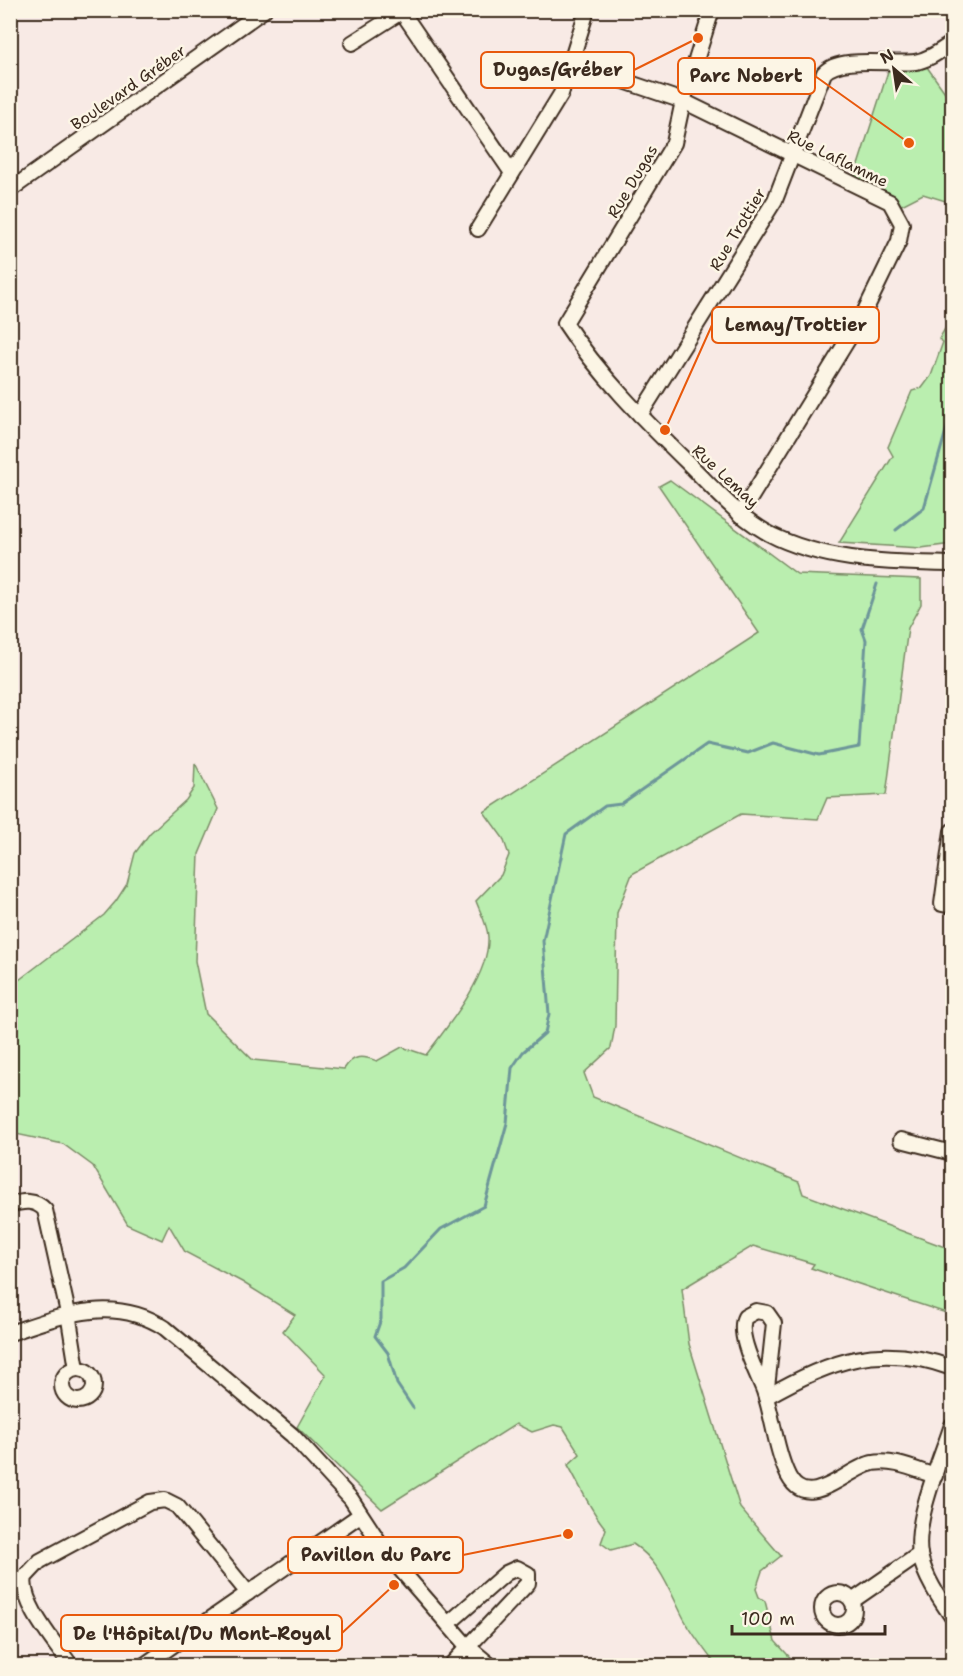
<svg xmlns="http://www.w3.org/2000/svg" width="963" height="1676" font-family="'Shantell Sans',sans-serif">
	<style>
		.green { fill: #baeeaf; stroke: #7a8c66; stroke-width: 1.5 }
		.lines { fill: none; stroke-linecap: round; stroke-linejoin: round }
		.stream { stroke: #6d9699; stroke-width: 3 }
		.minor-casing { stroke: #3b2a1e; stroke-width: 18 }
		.minor { stroke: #fcf5e5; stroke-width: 14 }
		.labels { text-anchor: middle; stroke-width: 5; stroke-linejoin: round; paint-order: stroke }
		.street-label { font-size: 16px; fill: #3b2a1e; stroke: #fcf5e5 }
		.leader { fill: none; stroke: #e8590c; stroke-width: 2 }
		.callout-dot { fill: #e8590c; stroke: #fcf5e5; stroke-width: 2 }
		.callout { fill: #fcf5e5; stroke: #e8590c; stroke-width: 2 }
		.callout-label { font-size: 18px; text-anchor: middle; font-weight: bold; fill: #3b2a1e }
	</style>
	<rect width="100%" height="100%" fill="#f8eae5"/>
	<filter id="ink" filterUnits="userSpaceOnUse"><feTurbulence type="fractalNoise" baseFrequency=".0167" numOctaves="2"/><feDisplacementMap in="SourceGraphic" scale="12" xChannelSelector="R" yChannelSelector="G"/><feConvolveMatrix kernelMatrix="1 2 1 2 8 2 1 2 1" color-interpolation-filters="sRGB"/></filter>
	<g filter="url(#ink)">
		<g class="green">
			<path d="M 922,60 L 952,102 L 952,203 L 923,194 L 896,208 L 852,184 L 891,62 Z"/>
			<path d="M 952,302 L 952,544 L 921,548 L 839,543 L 893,456 L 888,447 L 912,391 L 922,388 L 931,376 L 943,342 L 939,339 L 949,322 L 945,319 Z"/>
			<path d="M 670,480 L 797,574 L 921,579 L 921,604 L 908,628 L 886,795 L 827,798 L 818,819 L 741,814 L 632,874 L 617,913 L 615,1026 L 611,1048 L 584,1073 L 593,1097 L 799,1182 L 803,1194 L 942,1246 L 952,1248 L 952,1315 L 811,1268 L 814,1264 L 753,1246 L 682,1289 L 689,1344 L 740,1508 L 781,1556 L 762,1571 L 756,1589 L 759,1597 L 765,1601 L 775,1641 L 797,1665 L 716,1665 C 704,1649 691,1633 682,1615 C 668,1587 659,1561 633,1544 L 611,1550 L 601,1543 L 606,1529 C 589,1509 581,1487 568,1465 L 580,1454 L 563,1427 L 554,1425 L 532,1432 L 516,1424 L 382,1509 L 297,1427 L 326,1375 L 283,1331 L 295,1315 L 242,1282 L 185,1252 L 169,1225 L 162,1240 L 128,1225 L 93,1166 L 63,1144 L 11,1133 L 11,977 L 15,983 L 104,915 L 116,901 L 127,884 L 135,853 L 150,833 L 186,800 L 194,788 L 195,763 L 218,809 L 199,854 L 195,961 L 206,1014 L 253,1060 L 344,1069 C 353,1055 362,1055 377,1061 L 402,1047 L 426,1055 C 448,1026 490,975 488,937 C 488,926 480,912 476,901 L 501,875 L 509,855 L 503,838 L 484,812 L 759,633 L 659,486 Z"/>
		</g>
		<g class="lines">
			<g class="stream">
				<path d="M 896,530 L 924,508 L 952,410"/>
				<path d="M 413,1408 L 397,1384 L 388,1353 L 375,1336 L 381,1319 L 381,1281 L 404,1268 L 441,1229 L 484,1206 L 507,1123 L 512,1068 L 523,1052 L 545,1033 L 549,1014 L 543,941 L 566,834 L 605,806 L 621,804 L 707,744 L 748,753 L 773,743 L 819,755 L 859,747 L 866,640 L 862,629 L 877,584"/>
			</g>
			<g class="minor-casing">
				<g id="minor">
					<path d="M 712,10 L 683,101 L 674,143 L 565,323 C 599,375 643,419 688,463 C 715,490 742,522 778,538 C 831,562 896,563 952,564"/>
					<path d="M 402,12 L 512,173"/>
					<path d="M 352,43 L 404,10"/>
					<path d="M 571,63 L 683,101 L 890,202 L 902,224 L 899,241 L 863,315 L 740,515"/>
					<path d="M 10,190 L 264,10"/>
					<path d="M 478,229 L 561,94 L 585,17 L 583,10"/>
					<path d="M 640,415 L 775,200 L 824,73 C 840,55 891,65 915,62 C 929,60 941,50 952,43"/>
					<path d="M 952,831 L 942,904 L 952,906"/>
					<path d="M 901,1140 L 952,1153"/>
					<path d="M 10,1205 C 23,1201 35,1199 45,1210 L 68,1313 L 77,1369"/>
					<path d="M 10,1333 C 63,1315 114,1295 165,1328 L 292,1435 L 351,1499 L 387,1554 L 467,1646 L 491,1666"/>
					<circle cx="78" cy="1385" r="16"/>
					<path d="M 766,1397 L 774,1323 L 767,1313 L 756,1311 L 745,1317 C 736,1334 757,1373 764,1391 C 773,1417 775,1446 786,1471 C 805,1518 848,1467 873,1463 C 893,1459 916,1470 935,1476"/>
					<path d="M 766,1397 C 830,1360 880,1342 952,1368"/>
					<path d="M 952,1425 C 941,1459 914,1519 920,1555 C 925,1578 939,1598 952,1617"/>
					<circle cx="838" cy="1609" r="16"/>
					<path d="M 852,1601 L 920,1554"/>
					<path d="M 448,1624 L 506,1573 L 517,1568 L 528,1574 L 528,1583 L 450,1666"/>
					<path d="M 71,1666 C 57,1645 19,1602 25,1577 L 40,1561 L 150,1502 L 165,1500 L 177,1506 L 248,1593"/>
					<path d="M 143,1666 L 360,1515"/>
				</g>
			</g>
			<use href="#minor" class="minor"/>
		</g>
	</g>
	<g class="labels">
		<g class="street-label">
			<text transform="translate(128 87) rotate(-35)" y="6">Boulevard Gréber</text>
			<text transform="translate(838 158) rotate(26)" y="6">Rue Laflamme</text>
			<text transform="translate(632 181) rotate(-59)" y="6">Rue Dugas</text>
			<text transform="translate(737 229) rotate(-59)" y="6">Rue Trottier</text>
			<text transform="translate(726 476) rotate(43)" y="6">Rue Lemay</text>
		</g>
	</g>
	<path class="leader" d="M698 38L634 70M909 143L815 76M665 430L712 325M568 1534L463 1555M394 1585L342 1633"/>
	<g class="callout-dot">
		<circle cx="698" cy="38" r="6"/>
		<circle cx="909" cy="143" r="6"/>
		<circle cx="665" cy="430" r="6"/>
		<circle cx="568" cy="1534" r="6"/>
		<circle cx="394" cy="1585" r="6"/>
	</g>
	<g class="callout">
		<rect x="481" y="52" width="153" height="36" rx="6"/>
		<rect x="678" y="58" width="137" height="36" rx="6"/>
		<rect x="712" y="307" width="167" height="36" rx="6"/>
		<rect x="288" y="1537" width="175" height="36" rx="6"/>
		<rect x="61" y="1615" width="281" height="36" rx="6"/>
	</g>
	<g class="callout-label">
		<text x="558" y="76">Dugas/Gréber</text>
		<text x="746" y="82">Parc Nobert</text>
		<text x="796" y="331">Lemay/Trottier</text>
		<text x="376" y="1561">Pavillon du Parc</text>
		<text x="202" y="1640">De l'Hôpital/Du Mont-Royal</text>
	</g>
	<rect width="963" height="1676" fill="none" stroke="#fcf5e5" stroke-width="36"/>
	<rect x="18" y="18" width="927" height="1640" fill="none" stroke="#3b2a1e" stroke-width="2" filter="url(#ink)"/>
	<g transform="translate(894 69) rotate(331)" stroke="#fcf5e5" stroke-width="4.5" paint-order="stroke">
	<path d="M0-4.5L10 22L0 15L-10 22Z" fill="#3b2a1e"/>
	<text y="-9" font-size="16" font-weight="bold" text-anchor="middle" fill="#3b2a1e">N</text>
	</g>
	<path d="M732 1625v9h153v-9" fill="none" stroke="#3b2a1e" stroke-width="3"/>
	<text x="741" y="1625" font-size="18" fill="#3b2a1e" stroke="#fcf5e5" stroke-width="4.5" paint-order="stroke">100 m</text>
</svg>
